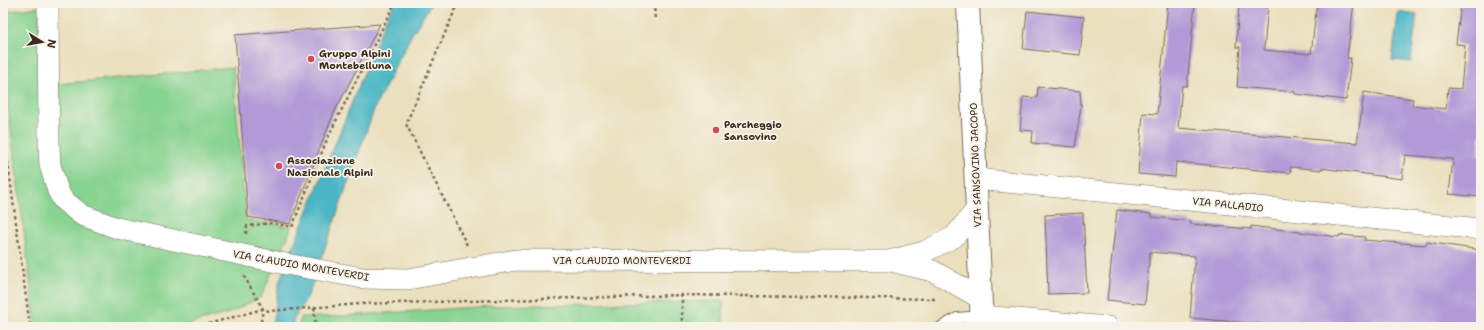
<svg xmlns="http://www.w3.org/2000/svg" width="1484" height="330" font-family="'Shantell Sans',sans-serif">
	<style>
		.green { fill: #87d390; stroke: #617e57 }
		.water { fill: #49b6c5; stroke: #427072 }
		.building { fill: #b19ad7 }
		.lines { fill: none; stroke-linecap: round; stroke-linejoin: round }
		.lane-casing { stroke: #786a56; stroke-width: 12 }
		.street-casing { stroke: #786a56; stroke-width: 22 }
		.secondary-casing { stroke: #786a56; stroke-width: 24 }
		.path { stroke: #786a56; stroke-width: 2.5; stroke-dasharray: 3 3; stroke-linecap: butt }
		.lane { stroke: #fff; stroke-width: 10 }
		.street { stroke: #fff; stroke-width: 21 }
		.secondary { stroke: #fff; stroke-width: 22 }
		.poi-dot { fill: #d1495b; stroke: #f7f3e8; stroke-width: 1.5 }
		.labels { text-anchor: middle; stroke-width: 3.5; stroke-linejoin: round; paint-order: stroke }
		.poi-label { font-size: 10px; font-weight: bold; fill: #3b2a1e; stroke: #f7f3e8; text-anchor: start }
		.street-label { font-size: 10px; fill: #3b2a1e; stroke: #f7f3e8 }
	</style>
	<rect width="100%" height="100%" fill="#f7f3e8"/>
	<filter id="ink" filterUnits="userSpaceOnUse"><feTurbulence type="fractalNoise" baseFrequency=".025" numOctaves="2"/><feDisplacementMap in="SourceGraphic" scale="8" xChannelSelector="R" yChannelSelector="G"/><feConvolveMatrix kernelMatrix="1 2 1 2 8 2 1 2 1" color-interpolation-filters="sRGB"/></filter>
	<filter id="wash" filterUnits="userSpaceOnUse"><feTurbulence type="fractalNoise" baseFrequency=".012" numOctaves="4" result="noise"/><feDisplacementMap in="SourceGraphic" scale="16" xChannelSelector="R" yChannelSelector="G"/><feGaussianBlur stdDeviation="0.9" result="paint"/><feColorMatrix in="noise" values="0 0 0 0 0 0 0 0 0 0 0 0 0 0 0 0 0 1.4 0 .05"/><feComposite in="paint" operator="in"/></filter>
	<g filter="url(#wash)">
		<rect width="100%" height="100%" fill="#eae0be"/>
		<g class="green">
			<path d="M 38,7 L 46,85 L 233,67 L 246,220 L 292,227 L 261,297 L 229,313 L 178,327 L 36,327 L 3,67 L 3,12 Z"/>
			<path d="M 723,301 L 723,327 L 298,327 L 301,317 L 326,317 L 491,306 Z"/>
		</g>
		<g class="water">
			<path d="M 394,3 L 432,3 L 412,34 L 375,107 L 308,296 L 294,319 L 292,327 L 272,327 L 279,283 L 286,264 L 385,21 Z"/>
			<path d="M 1398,12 L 1417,15 L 1411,62 L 1392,60 Z"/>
		</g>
		<g id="blocks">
			<g class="building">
				<path d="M 1168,3 L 1195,3 L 1187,86 L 1182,86 L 1178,128 L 1357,143 L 1364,92 L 1413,99 L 1412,105 L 1446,109 L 1448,88 L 1461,89 L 1465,45 L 1456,44 L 1461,3 L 1481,3 L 1481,130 L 1478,156 L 1481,156 L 1481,197 L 1449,194 L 1453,159 L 1405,155 L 1402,179 L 1321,168 L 1321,170 L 1291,167 L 1290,173 L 1176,162 L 1175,177 L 1138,174 L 1143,113 L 1157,114 Z"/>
				<path d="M 1239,3 L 1268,3 L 1264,50 L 1311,54 L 1317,3 L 1354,3 L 1347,58 L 1351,58 L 1346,100 L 1295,94 L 1295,92 L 1237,87 L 1240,47 L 1236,47 Z"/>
				<path d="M 1027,11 L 1084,17 L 1080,55 L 1023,49 Z"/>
				<path d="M 380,24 L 333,115 L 290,224 L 248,217 L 235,35 Z"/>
				<path d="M 1038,87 L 1080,91 L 1081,105 L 1075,147 L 1032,143 L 1033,131 L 1020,130 L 1023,97 L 1037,98 Z"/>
				<path d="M 1117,210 L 1151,214 L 1151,217 L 1190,221 L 1190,224 L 1251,229 L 1251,226 L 1339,237 L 1339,235 L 1365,237 L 1364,240 L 1426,245 L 1426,242 L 1481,250 L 1481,327 L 1295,327 L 1190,318 L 1195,256 L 1150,252 L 1145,304 L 1107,300 Z"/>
				<path d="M 1083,213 L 1087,293 L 1048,294 L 1045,215 Z"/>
			</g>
		</g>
	</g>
	<g filter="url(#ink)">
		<use href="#blocks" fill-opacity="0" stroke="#786a56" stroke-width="1"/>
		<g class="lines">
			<g class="lane-casing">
				<path id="lane" d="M 941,327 L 957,318 L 982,316"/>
			</g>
			<g class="street-casing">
				<g id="street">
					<path d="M 48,3 L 49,144 L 50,165 L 58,191 L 63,200 L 82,215 L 117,228 L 286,264 L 363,278 L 408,279 L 516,260 L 891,261 L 933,271 L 980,298"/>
					<path d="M 976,179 L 1481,229"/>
					<path d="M 893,260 L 924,252 L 954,237 L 977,209"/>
					<path d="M 982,316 L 1108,327"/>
				</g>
			</g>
			<g class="secondary-casing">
				<path id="secondary" d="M 968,3 L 982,327"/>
			</g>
			<g class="path">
				<path d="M 458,3 L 406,124 L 468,247"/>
				<path d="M 654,3 L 655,20"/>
				<path d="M 3,4 L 8,3"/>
				<path d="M 3,126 L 30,327"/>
				<path d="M 246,234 L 247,226 L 272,223 L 292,227 L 328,137 L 395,3"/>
				<path d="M 244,276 L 263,309 L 260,327"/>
				<path d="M 314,308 L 316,327"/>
				<path d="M 197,327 L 263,309 L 269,311 L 360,304 L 682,295 L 936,299"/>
				<path d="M 682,327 L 682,295"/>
			</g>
			<use href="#lane" class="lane"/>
			<use href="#street" class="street"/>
			<use href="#secondary" class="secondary"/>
		</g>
	</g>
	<g class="poi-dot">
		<circle cx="311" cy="59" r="4"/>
		<circle cx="716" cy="130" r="4"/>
		<circle cx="279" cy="166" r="4"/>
	</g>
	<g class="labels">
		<g class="poi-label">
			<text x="319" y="57">Gruppo Alpini<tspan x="319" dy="12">Montebelluna</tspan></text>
			<text x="724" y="128">Parcheggio<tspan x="724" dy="12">Sansovino</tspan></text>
			<text x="287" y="164">Associazione<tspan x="287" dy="12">Nazionale Alpini</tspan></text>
		</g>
		<g class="street-label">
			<text transform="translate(975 165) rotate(-92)" y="4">VIA SANSOVINO JACOPO</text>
			<text transform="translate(1228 204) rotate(6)" y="4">VIA PALLADIO</text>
			<text x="622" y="264">VIA CLAUDIO MONTEVERDI</text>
			<text transform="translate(301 265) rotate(10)" y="4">VIA CLAUDIO MONTEVERDI</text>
		</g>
	</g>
	<rect width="1484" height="330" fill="none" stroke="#f7f3e8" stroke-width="16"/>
	<g transform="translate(42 42) rotate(101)" stroke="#f7f3e8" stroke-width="3" paint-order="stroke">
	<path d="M0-3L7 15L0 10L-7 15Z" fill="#3b2a1e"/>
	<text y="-6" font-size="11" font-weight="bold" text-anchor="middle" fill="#3b2a1e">N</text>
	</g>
</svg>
